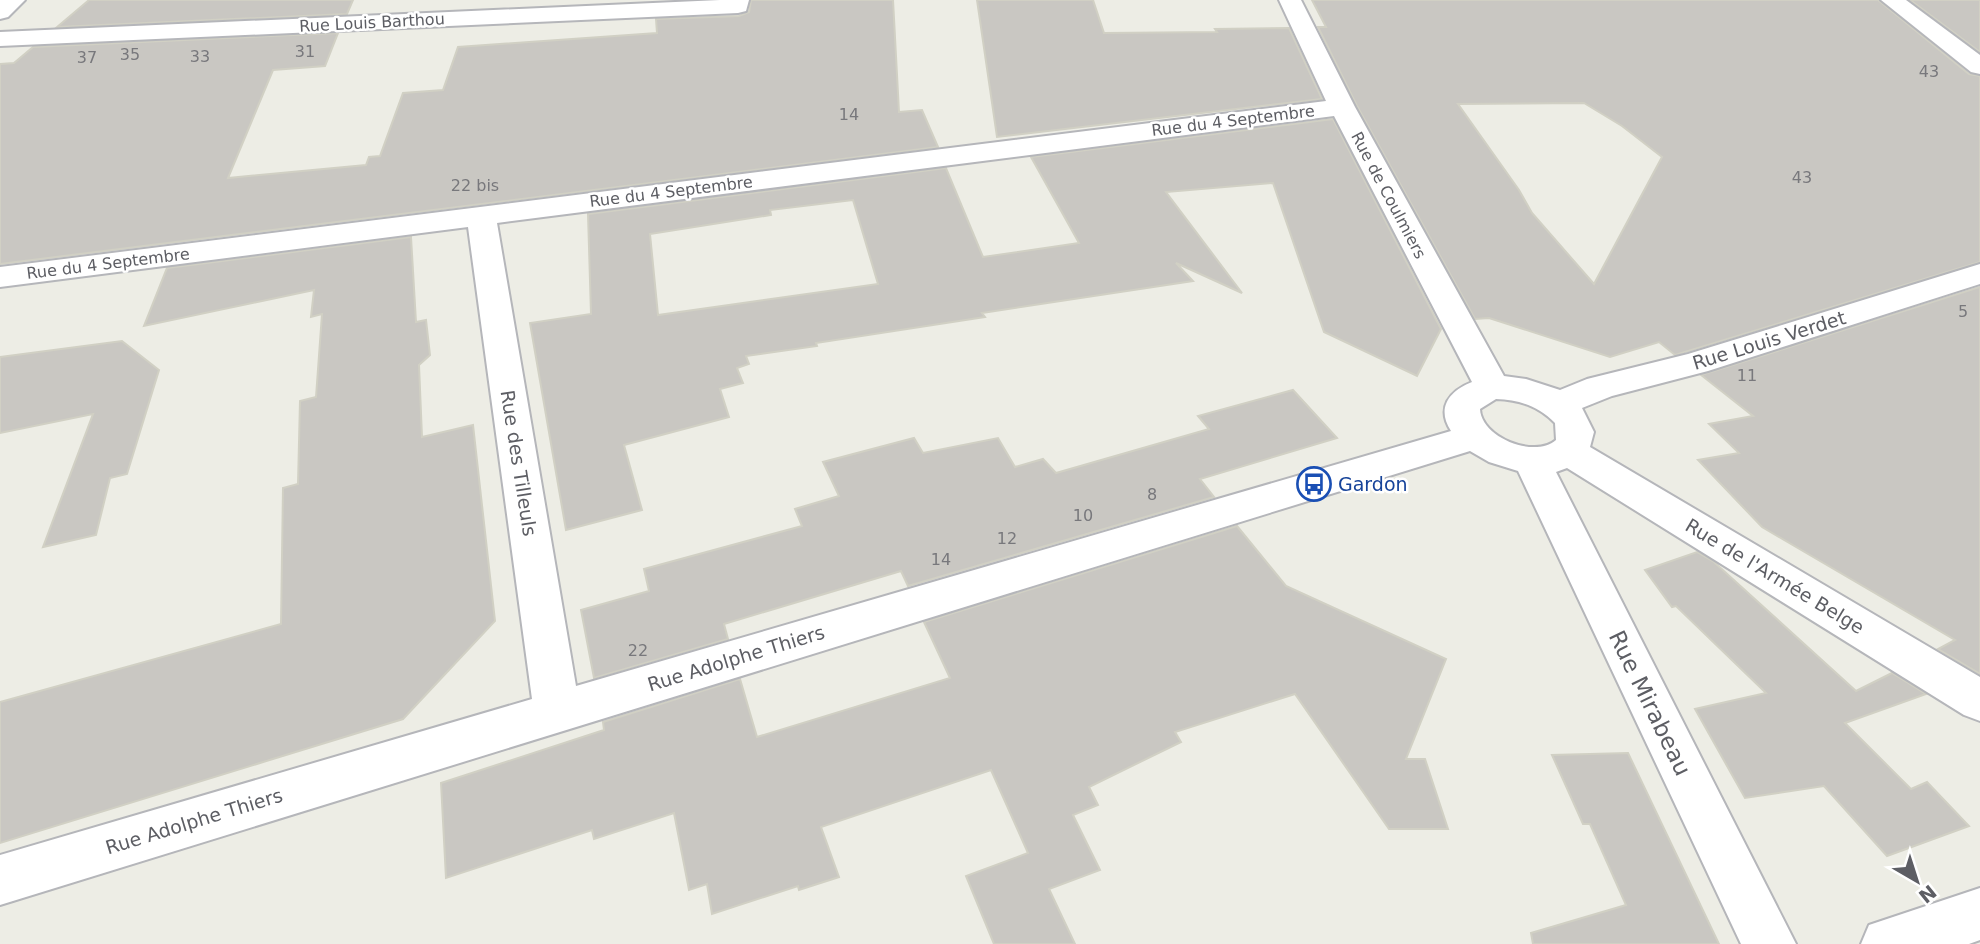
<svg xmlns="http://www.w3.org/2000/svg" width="1980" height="944" viewBox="0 0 1980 944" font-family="'DejaVu Sans',sans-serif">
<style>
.building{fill:#c9c7c2;stroke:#d1d0c4;stroke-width:2;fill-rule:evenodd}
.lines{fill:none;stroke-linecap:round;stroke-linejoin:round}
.minor-casing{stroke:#b5b6ba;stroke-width:4}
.minor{fill:#fff;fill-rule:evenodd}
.labels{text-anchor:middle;stroke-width:5;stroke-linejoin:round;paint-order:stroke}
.far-street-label{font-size:16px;fill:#5d5e64;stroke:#fff}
.number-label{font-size:16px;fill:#78787c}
.street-label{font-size:19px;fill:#5d5e64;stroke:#fff}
.transit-label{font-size:19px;fill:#164399;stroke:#fff;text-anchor:start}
.near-street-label{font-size:23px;fill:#5d5e64;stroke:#fff}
</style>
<rect width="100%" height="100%" fill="#edede5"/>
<g class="building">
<polygon points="89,0 353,0 347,14 57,27"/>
<polygon points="751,0 893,0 899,112 922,110 938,147 0,264 0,64 14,63 33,47 338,33 325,66 273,70 228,178 366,165 369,157 380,156 403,93 443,90 458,47 657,33 656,19 739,16 749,12"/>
<polygon points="977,0 1093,0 1104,33 1217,32 1215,29 1289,28 1322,99 997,137"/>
<path d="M 1312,0 L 1878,0 L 1969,74 L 1980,76 L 1980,262 L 1675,355 L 1659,342 L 1610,357 L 1489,318 L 1475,319 L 1357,106 L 1318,27 L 1326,27 ZM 1584,103 L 1622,126 L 1662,157 L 1594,284 L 1532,213 L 1519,190 L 1458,104 Z"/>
<polygon points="1910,0 1980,0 1980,52"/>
<path d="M 1333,119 L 1441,329 L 1417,376 L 1324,332 L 1273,183 L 1166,192 L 1242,293 L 1176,263 L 1193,281 L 982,313 L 985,317 L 816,343 L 817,346 L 746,356 L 749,364 L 737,368 L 743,383 L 720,389 L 729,417 L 624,445 L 642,510 L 566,530 L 530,323 L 591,314 L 588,214 L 946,168 L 983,257 L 1079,243 L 1031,157 ZM 853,200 L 878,284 L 658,315 L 650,234 L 771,215 L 770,210 Z"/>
<polygon points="411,237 416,322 426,320 430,355 419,365 422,437 473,425 495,621 403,719 0,843 0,702 281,624 283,488 298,484 300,401 316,397 322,314 311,317 314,290 144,326 167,268"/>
<polygon points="1980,287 1980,674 1938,649 1955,640 1762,527 1698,460 1739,453 1709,424 1753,416 1701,375"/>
<polygon points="122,341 159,370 127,474 110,478 96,535 43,547 93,414 0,433 0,357"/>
<polygon points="1293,390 1337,438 1200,479 1214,497 908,586 901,571 724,624 728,639 594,678 581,610 649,591 644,569 802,526 795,509 839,496 823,462 914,438 923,453 998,438 1015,467 1043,459 1056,473 1209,429 1198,416"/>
<polygon points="1237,526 1286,586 1446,659 1406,759 1425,759 1448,829 1389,829 1295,694 1175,732 1181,742 1089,787 1098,805 1073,815 1100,870 1049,889 1075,944 994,944 966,876 1028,853 991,770 821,827 839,877 799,890 798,886 712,914 707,884 689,890 674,813 594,839 592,830 446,878 441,783 604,730 603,722 740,679 757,737 950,678 924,622"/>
<polygon points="1697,552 1714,562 1856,691 1892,673 1926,694 1845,723 1911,789 1927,782 1969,826 1887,856 1824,786 1745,798 1695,709 1766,693 1676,606 1672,607 1645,570"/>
<polygon points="1628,753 1719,944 1533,944 1531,933 1626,905 1590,824 1583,824 1552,755"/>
</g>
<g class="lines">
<g class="minor-casing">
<g id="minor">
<polygon points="0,0 25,0 8,17 0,19"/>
<polygon points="720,0 749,0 746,11 738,13 0,46 0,32"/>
<path d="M 1279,0 L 1301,0 L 1355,107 L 1504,376 L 1526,379 L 1560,390 L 1587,379 L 1688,354 L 1980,264 L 1980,284 L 1708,371 L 1612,396 L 1582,408 L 1594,432 L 1590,447 L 1980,677 L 1980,721 L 1964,715 L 1567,468 L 1556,472 L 1796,944 L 1741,944 L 1518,471 L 1489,462 L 1470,451 L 0,905 L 0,855 L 532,699 L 468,227 L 0,287 L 0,267 L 1326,101 ZM 1334,116 L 1472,382 C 1449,391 1436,408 1451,431 L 576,686 L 497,223 ZM 1496,399 C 1520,400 1538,406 1555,423 L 1556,440 C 1534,459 1481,437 1480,409 Z"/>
<polygon points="1881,0 1906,0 1980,55 1980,74 1971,72"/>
<polygon points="1980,888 1980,940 1969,944 1861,944 1869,925"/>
</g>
</g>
<use href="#minor" class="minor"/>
</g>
<defs>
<g id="bus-ring" transform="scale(1.75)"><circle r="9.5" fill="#fff" stroke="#1a4fb4" stroke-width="1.5"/><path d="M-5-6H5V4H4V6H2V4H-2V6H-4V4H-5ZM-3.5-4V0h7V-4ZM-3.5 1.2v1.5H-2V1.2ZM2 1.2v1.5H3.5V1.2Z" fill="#1a4fb4"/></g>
</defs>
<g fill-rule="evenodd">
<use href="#bus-ring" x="1314" y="484"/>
</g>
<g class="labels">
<g class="far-street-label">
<text transform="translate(372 22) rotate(-3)" y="6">Rue Louis Barthou</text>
<text transform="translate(1233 120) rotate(-7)" y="6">Rue du 4 Septembre</text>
<text transform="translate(671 191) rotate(-7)" y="6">Rue du 4 Septembre</text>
<text transform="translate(1389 195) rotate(62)" y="6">Rue de Coulmiers</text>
<text transform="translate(108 263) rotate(-7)" y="6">Rue du 4 Septembre</text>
</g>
<g class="number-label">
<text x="305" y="57">31</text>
<text x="130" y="60">35</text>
<text x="200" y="62">33</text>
<text x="87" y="63">37</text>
<text x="1929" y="77">43</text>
<text x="849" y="120">14</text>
<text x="1802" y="183">43</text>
<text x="475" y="191">22 bis</text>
<text x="1963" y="317">5</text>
<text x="1747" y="381">11</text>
<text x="1152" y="500">8</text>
<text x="1083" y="521">10</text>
<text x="1007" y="544">12</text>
<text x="941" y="565">14</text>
<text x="638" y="656">22</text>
</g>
<g class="street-label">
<text transform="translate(1769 340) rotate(-17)" y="7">Rue Louis Verdet</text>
<text transform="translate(519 463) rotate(81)" y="7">Rue des Tilleuls</text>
<text transform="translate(1775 576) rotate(31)" y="7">Rue de l'Armée Belge</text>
<text transform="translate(736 658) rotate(-17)" y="7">Rue Adolphe Thiers</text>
<text transform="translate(194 821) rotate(-17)" y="7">Rue Adolphe Thiers</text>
</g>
<g class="transit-label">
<text x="1338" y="491">Gardon</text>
</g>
<g class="near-street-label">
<text transform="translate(1650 703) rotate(64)" y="8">Rue Mirabeau</text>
</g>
</g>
<g transform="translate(1917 881) rotate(141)" stroke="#ffffff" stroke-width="5" paint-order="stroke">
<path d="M0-5L12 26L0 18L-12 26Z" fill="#5d5e64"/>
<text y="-10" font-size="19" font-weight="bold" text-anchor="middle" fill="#5d5e64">N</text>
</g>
</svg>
